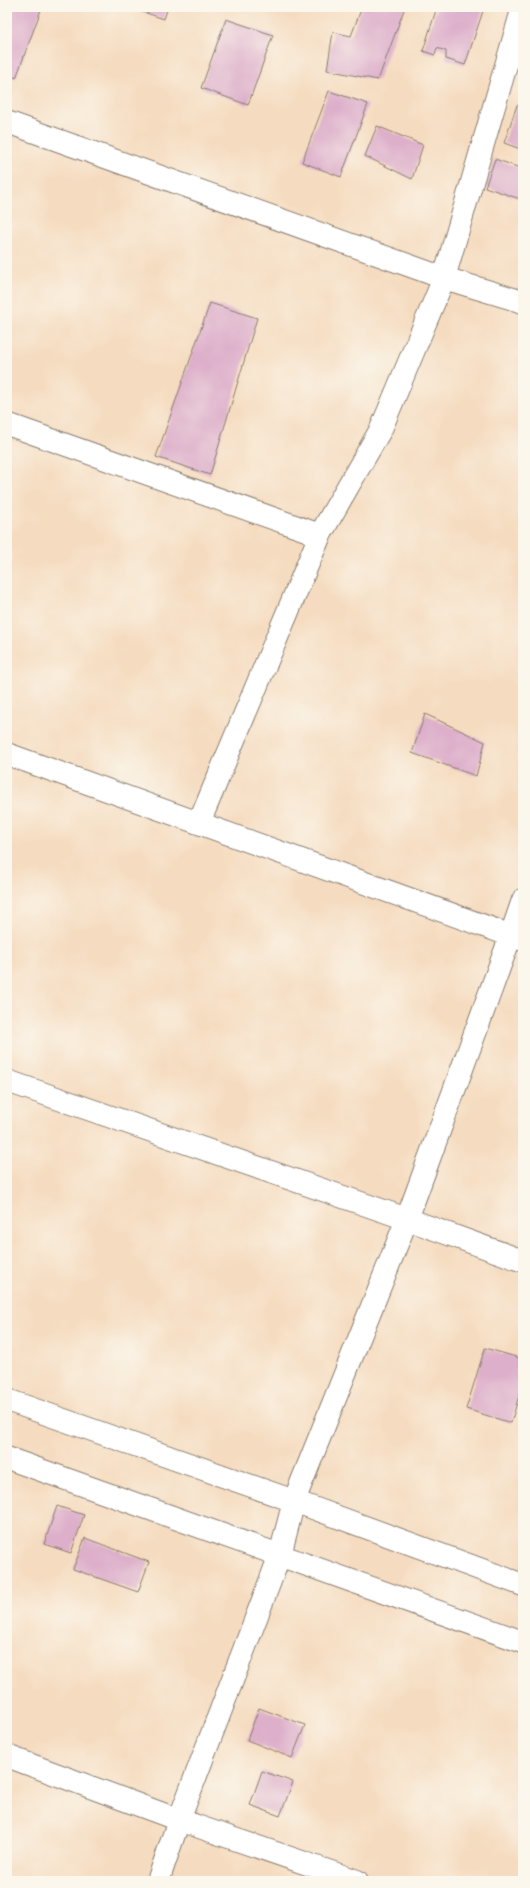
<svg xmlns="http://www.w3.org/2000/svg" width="530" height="1888" viewBox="0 0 530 1888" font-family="'Old Standard TT',serif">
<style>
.building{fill:#ddafca}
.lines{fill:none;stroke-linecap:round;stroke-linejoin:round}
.minor-casing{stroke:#887c6e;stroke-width:24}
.minor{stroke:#fff;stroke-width:22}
</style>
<rect width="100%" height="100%" fill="#fbf7ec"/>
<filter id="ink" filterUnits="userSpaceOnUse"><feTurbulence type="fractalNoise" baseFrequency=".025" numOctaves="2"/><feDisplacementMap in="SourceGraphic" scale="8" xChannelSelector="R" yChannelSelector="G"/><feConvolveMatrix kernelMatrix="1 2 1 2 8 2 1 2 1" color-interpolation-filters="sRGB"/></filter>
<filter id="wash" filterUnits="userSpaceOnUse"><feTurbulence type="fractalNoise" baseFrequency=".012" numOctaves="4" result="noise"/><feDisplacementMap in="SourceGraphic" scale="16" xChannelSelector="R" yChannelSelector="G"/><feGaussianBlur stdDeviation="0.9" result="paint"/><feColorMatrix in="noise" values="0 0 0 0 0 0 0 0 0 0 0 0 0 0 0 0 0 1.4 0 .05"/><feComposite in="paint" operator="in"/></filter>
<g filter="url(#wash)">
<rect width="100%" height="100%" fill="#f5dbbf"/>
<g id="blocks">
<g class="building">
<polygon points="7,7 42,7 16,78 7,74"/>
<polygon points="129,7 168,7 164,19"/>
<polygon points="362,7 405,7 378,80 327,70 333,32 351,36"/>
<polygon points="437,7 484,8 465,65 446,59 446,51 437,48 435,55 423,51"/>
<polygon points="226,19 273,35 248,105 201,88"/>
<polygon points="329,91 368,104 341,177 302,162"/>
<polygon points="517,105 523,107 523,150 504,143"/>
<polygon points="377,126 423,145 412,179 365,156"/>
<polygon points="495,159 523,169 523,200 485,187"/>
<polygon points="210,303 257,318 210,475 156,457"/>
<polygon points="425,714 485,742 476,776 412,753"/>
<polygon points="485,1348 523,1359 523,1382 511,1423 466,1409"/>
<polygon points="57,1506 84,1515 71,1553 44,1544"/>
<polygon points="85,1538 149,1562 138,1592 73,1569"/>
<polygon points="259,1708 305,1725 292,1758 247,1740"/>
<polygon points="262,1771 293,1782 280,1816 250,1805"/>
</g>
</g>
</g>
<g filter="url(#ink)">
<use href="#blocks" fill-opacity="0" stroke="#887c6e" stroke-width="1"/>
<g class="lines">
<g class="minor-casing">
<g id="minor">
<polyline points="7,122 444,278 523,302"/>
<polyline points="7,424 320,535"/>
<polyline points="7,754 523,940"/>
<polyline points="199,823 320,535 381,429 444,278 523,7"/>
<polyline points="7,1081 407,1219 523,1261"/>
<polyline points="7,1400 294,1501 523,1585"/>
<polyline points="7,1458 523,1642"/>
<polyline points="7,1756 179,1820 357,1881"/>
<polyline points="158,1881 179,1820 280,1555 294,1501 407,1219 511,935 523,900"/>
</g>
</g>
<use href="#minor" class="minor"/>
</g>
</g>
<rect width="530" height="1888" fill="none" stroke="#fbf7ec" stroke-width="24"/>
</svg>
